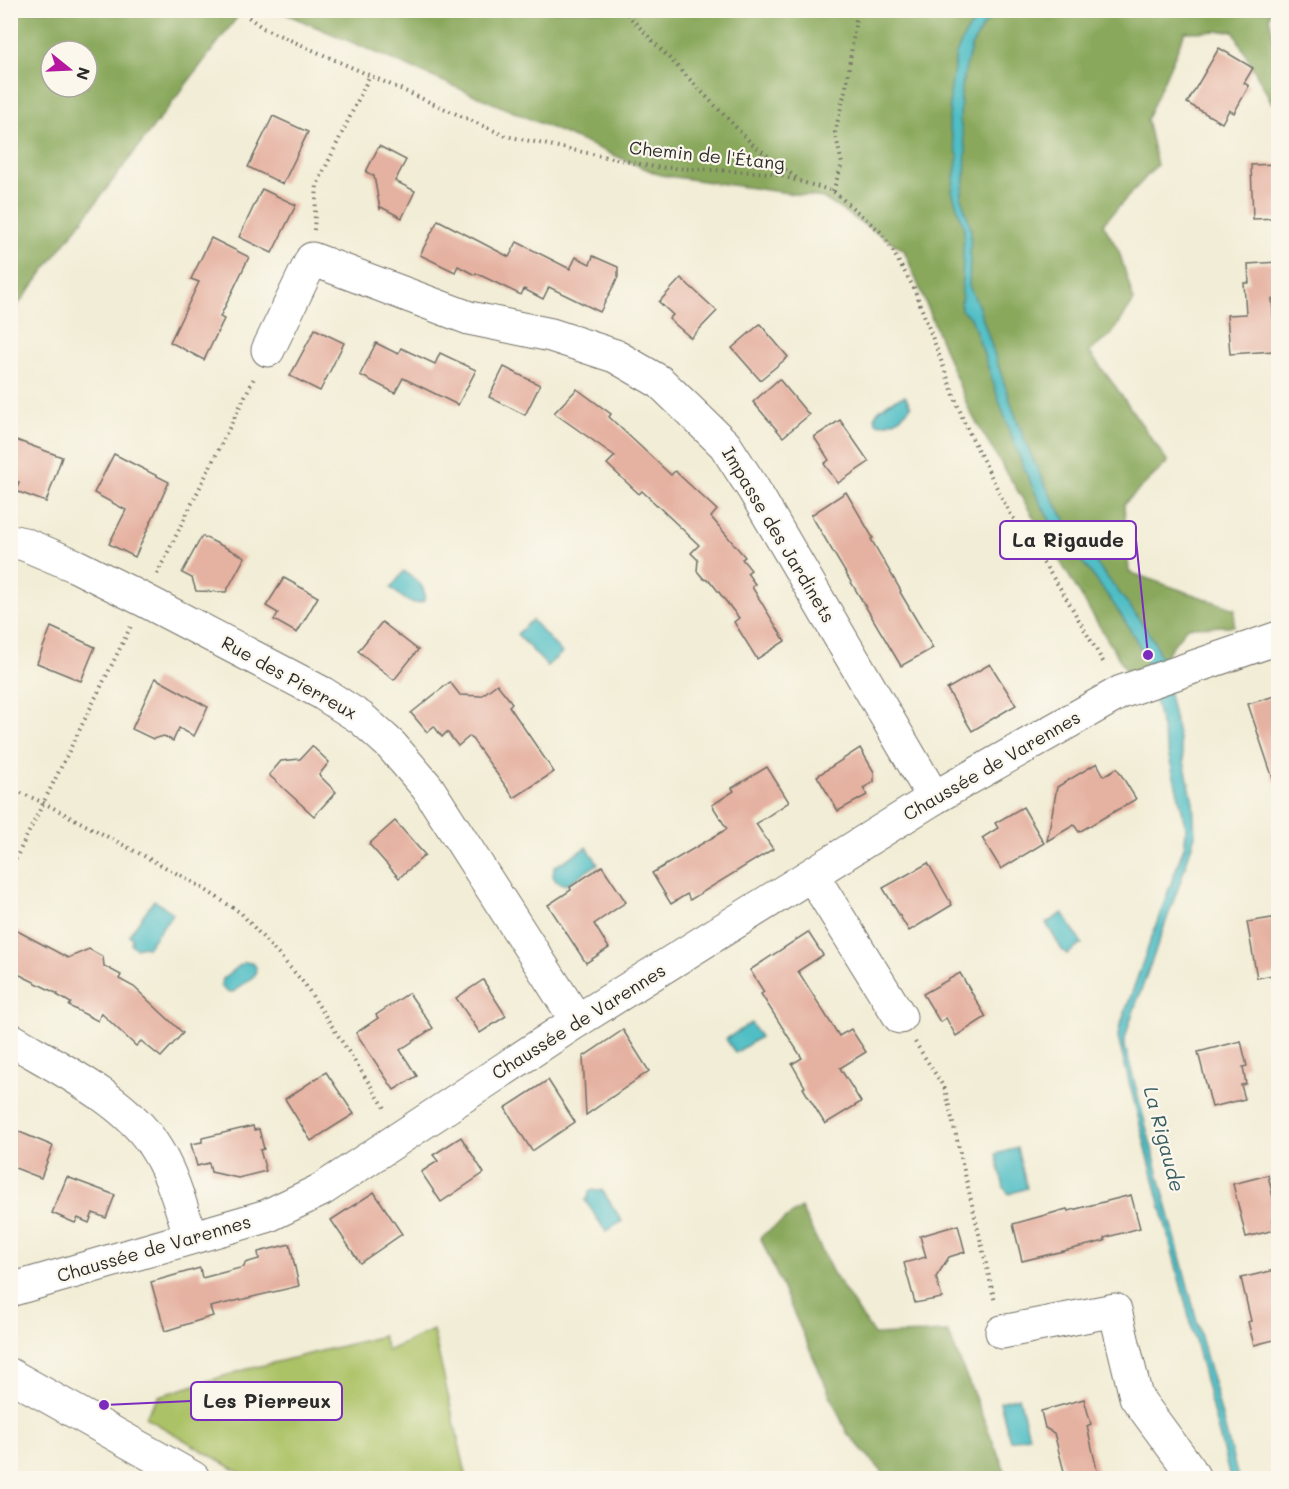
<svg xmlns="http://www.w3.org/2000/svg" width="1289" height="1489" viewBox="0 0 1289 1489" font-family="Mali,sans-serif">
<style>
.green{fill:#acc266;stroke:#6c7648;stroke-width:1.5}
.forest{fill:#89a85b;stroke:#5a6a43;stroke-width:1.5;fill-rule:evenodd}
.water{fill:#4fbec5;stroke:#3d7478;stroke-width:1.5}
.building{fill:#e5b1a0}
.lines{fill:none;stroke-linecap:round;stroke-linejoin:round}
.minor-casing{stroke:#716f67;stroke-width:35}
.path{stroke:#716f67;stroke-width:4;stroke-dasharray:1.5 4.5;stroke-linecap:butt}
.minor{stroke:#fff;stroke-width:33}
.labels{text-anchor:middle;stroke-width:4.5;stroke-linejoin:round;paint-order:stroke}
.street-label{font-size:18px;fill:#2b2b2b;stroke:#fbf7ec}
.water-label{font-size:20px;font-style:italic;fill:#385e61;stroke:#fbf7ec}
.leader{fill:none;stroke:#7b2cbf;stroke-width:2}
.callout-dot{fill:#7b2cbf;stroke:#fbf7ec;stroke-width:2}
.callout{fill:#fbf7ec;stroke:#7b2cbf;stroke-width:2}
.callout-label{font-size:20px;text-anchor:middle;font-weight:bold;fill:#2b2b2b}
</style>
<rect width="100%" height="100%" fill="#fbf7ec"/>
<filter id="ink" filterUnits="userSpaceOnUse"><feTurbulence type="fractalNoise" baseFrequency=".0167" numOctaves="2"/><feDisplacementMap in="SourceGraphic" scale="12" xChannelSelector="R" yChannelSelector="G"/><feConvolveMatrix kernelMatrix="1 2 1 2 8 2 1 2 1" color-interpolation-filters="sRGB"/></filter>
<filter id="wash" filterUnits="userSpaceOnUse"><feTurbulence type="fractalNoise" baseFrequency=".008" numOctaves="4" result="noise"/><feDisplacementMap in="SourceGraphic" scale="24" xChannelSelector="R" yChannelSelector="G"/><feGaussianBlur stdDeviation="1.35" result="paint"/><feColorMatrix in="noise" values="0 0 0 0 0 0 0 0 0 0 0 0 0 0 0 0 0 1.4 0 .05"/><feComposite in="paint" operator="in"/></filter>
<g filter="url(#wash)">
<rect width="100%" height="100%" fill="#f2edd6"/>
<polygon class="green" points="433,1330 467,1478 249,1478 145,1417 159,1396 244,1370 383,1336 387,1351"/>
<g class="forest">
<path d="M 18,11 L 242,11 L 11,314 L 10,33 ZM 51,51 L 87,51 L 87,87 L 51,87 Z"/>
<polygon points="279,11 1271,11 1269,17 1278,57 1278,102 1272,103 1233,31 1185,32 1147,119 1157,165 1103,224 1119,251 1134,301 1112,334 1089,352 1115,386 1168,462 1124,504 1129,572 1235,609 1234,626 1187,627 1149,677 1130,677 970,412 904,250 823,198 660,175"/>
<polygon points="801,1208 833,1273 874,1335 948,1332 1008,1478 888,1478 847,1433 760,1237"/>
</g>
<g class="water">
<path d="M 984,11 L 997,11 L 983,26 L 971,47 L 961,87 L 960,121 L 966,150 L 965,180 L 961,197 L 971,228 L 969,286 L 978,305 C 1003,377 1023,454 1064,518 C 1091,561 1127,598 1154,641 L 1161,658 L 1193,802 L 1195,835 L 1180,883 L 1130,1021 L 1125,1039 L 1125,1046 L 1238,1478 L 1230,1478 L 1118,1038 L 1119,1029 L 1185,844 L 1186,826 L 1144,655 C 1129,624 1108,595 1087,568 C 1074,551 1059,536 1048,517 C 1012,454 996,385 971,318 L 961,310 L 964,228 L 952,191 L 958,156 L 949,126 L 950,95 L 956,54 L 966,33 Z"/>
<path d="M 905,396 L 911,406 C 902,418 890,426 876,423 L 875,415 C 883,405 892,399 905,396 Z"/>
<path d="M 404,571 C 415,580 427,585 424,601 C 411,608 401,596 391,588 Z"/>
<polygon points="532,620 562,653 547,666 517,634"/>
<polygon points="587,847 598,864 565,885 556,881 553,876 554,867"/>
<polygon points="154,900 173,913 147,948 144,946 136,948 131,944 132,938 129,935"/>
<polygon points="1063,913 1082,944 1067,954 1062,950 1046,923"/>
<polygon points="244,962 252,963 256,967 255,975 233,992 226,991 221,986 223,979"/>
<polygon points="751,1023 760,1037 735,1053 726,1039"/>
<polygon points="1017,1148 1027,1188 1009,1194 1004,1188 996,1154"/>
<polygon points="592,1190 599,1191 602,1190 622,1221 606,1232 585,1200 588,1198 589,1192"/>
<polygon points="1019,1397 1029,1436 1010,1441 1000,1402"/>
</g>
<g id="blocks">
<g class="building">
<polygon points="1219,48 1253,68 1244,83 1249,86 1234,113 1229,110 1222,123 1187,103"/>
<polygon points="273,116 308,132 283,184 248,167"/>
<polygon points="379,146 406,160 395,181 415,191 402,218 381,207 380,209 374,176 366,172"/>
<polygon points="1278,164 1278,218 1253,219 1251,165"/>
<polygon points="262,189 296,205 272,253 239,237"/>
<polygon points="438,220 509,257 517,242 570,269 576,257 590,264 593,256 618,267 618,277 600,312 549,287 543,299 524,289 521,295 476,273 475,275 458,266 455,272 420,255"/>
<polygon points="211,238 249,257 220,317 224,319 204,360 170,342 199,282 191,279"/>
<polygon points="1278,262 1278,299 1272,299 1275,337 1273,337 1274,351 1230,354 1227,315 1246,314 1244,283 1249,283 1248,264"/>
<polygon points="681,278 717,311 691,338 669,319 673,315 659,302"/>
<polygon points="760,324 788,357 760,380 732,348"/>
<polygon points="315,329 344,343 320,391 290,376"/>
<polygon points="376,343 398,354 401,348 435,364 440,353 476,370 458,405 403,378 395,393 360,375"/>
<polygon points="504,367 540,385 525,415 489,397"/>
<polygon points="779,379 809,415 783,437 753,402"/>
<polygon points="577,389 611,414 609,417 671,475 675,471 717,510 711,517 745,557 742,559 751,570 747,573 755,584 752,587 785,641 757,659 734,622 739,618 710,581 704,579 697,571 698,560 691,553 699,545 642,491 639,494 607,464 615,456 554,413"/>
<polygon points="840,420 869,462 838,483 824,464 829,460 814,437"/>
<polygon points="16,440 62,457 46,502 16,491 19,482 10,479 10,456"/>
<polygon points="114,454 169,482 135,557 109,544 126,510 94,493"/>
<polygon points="846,492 873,538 871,539 901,591 900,592 933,648 901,666 811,515"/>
<polygon points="202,536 245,557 226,592 196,591 192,578 182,573"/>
<polygon points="284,578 318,597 297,633 274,620 278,613 266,606"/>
<polygon points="382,622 418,650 394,680 358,651"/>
<polygon points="51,627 95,647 81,681 37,663"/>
<polygon points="990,664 1016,705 972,731 947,689"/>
<polygon points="155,678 208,707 194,736 179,728 173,741 164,736 153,739 132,729"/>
<polygon points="450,682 460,695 481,696 497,684 512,703 509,706 554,772 514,798 470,736 458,746 447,732 442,737 434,726 427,732 411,713"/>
<polygon points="1278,695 1278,782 1274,782 1248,704"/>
<polygon points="312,746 329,762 319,775 336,792 314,816 269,775 281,761 300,759"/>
<polygon points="860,748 874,772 874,782 863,788 867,795 838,811 817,776"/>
<polygon points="1097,763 1104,776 1117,768 1136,799 1079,832 1074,825 1047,841 1057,787"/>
<polygon points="767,767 789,802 756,824 773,849 690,900 687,894 671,904 652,873 727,829 712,805 734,791 732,788"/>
<polygon points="1023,807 1044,843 1001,869 982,838 998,828 995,823"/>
<polygon points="395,821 425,855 399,878 369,844"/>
<polygon points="928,863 952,905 909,931 883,888"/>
<polygon points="602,866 626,902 594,924 609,948 586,963 548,905 571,890 570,887"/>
<polygon points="1278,917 1278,974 1257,978 1247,922"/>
<polygon points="10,927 68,958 89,949 103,957 104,966 121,975 119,979 134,987 183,1033 161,1057 141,1041 136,1046 101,1013 98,1021 69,1006 71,1003 57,995 58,994 10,970"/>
<polygon points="808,932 823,955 798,971 839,1036 851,1029 866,1052 840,1068 861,1102 825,1124 803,1088 805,1087 792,1064 802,1058 761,994 764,992 750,970"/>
<polygon points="960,973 986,1017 956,1036 946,1018 940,1022 923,994"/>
<polygon points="483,980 506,1016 480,1033 456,998"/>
<polygon points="409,993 433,1028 400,1050 417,1076 394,1090 356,1033 378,1018 376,1015"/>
<polygon points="623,1030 649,1071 586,1115 583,1057"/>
<polygon points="1241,1041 1247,1066 1243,1067 1246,1084 1241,1085 1245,1099 1212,1107 1198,1052"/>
<polygon points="326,1072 354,1114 311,1141 285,1099"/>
<polygon points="548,1080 575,1122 532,1151 505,1108"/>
<polygon points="253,1126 254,1130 259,1129 264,1149 260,1150 266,1171 238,1178 211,1172 209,1163 197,1166 191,1144 202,1142 202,1138"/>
<polygon points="10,1128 53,1146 41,1178 10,1166"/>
<polygon points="461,1137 484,1173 441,1202 421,1172 438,1161 433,1155"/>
<polygon points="1268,1175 1278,1219 1273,1220 1275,1230 1246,1237 1233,1184"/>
<polygon points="67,1177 115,1195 106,1218 93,1213 89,1223 78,1218 75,1223 52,1213"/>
<polygon points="374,1192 402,1234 360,1263 331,1220"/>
<polygon points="1131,1195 1140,1228 1104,1238 1105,1241 1022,1261 1013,1224 1067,1209 1068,1211"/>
<polygon points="958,1225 965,1252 949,1257 936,1277 942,1298 915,1303 904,1263 926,1257 920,1236"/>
<polygon points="290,1244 299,1286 210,1307 213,1316 165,1331 151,1282 200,1268 202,1278 244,1267 245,1263 259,1259 258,1252"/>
<polygon points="1275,1270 1278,1282 1278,1339 1254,1345 1248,1322 1251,1321 1241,1278"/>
<polygon points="1084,1399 1091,1424 1087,1426 1099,1479 1066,1479 1054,1433 1045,1428 1041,1411"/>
</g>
</g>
</g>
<g filter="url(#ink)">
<use href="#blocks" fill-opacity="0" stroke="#716f67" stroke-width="1.5"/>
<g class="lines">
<g class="minor-casing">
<g id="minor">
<polyline points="268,350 312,259 469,318 551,335 615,356 660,382 689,410 725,445 754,490 934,798"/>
<polyline points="10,541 24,544 76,566 144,600 322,693 361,718 391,745 427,787 577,1021"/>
<polyline points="812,875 900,1017"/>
<path d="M 10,1039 C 55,1066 125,1100 153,1144 C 172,1172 180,1205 191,1237"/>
<polyline points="10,1290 267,1216 321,1190 577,1021 934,798 1121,692 1278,638"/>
<polyline points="1002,1332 1115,1310 1136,1397 1189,1469 1194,1478"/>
<polyline points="10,1375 193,1478"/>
</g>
</g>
<g class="path">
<polyline points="239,10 263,28 506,136 654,167 771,173 833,191 882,233 914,288 964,422 1008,510 1062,591 1105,665"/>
<polyline points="623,10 751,143 799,180"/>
<polyline points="833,191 842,164 835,132 846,87 856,20 859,10"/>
<polyline points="314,230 317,185 370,75"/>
<polyline points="157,574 255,376"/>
<polyline points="10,788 44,803 193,882 241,913 304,983 387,1111"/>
<polyline points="10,870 131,626"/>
<polyline points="915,1042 945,1089 995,1302"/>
</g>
<use href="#minor" class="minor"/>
</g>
</g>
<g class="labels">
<g class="street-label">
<text transform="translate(707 156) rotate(6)" y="6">Chemin de l'Étang</text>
<text transform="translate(778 535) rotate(59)" y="6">Impasse des Jardinets</text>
<text transform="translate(289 678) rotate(29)" y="6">Rue des Pierreux</text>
<text transform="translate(992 766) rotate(-30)" y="6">Chaussée de Varennes</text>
<text transform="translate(579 1022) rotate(-32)" y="6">Chaussée de Varennes</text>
<text transform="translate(154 1249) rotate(-16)" y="6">Chaussée de Varennes</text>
</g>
<g class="water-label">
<text transform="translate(1164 1139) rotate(75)" y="7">La Rigaude</text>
</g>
</g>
<path class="leader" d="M1148 655L1136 540M104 1405L191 1401"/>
<g class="callout-dot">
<circle cx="1148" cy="655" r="6"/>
<circle cx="104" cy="1405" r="6"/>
</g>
<g class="callout">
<rect x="1000" y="521" width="136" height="38" rx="6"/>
<rect x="191" y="1382" width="151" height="38" rx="6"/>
</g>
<g class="callout-label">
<text x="1068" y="547">La Rigaude</text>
<text x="267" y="1408">Les Pierreux</text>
</g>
<rect width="1289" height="1489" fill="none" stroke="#fbf7ec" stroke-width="36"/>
<g transform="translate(69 69) rotate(108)"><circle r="28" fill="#fbf7ec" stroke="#a8a59f" stroke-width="1.5"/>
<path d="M0-4.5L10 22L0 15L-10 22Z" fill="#b5179e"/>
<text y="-9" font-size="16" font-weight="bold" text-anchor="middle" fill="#2b2b2b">N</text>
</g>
</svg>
